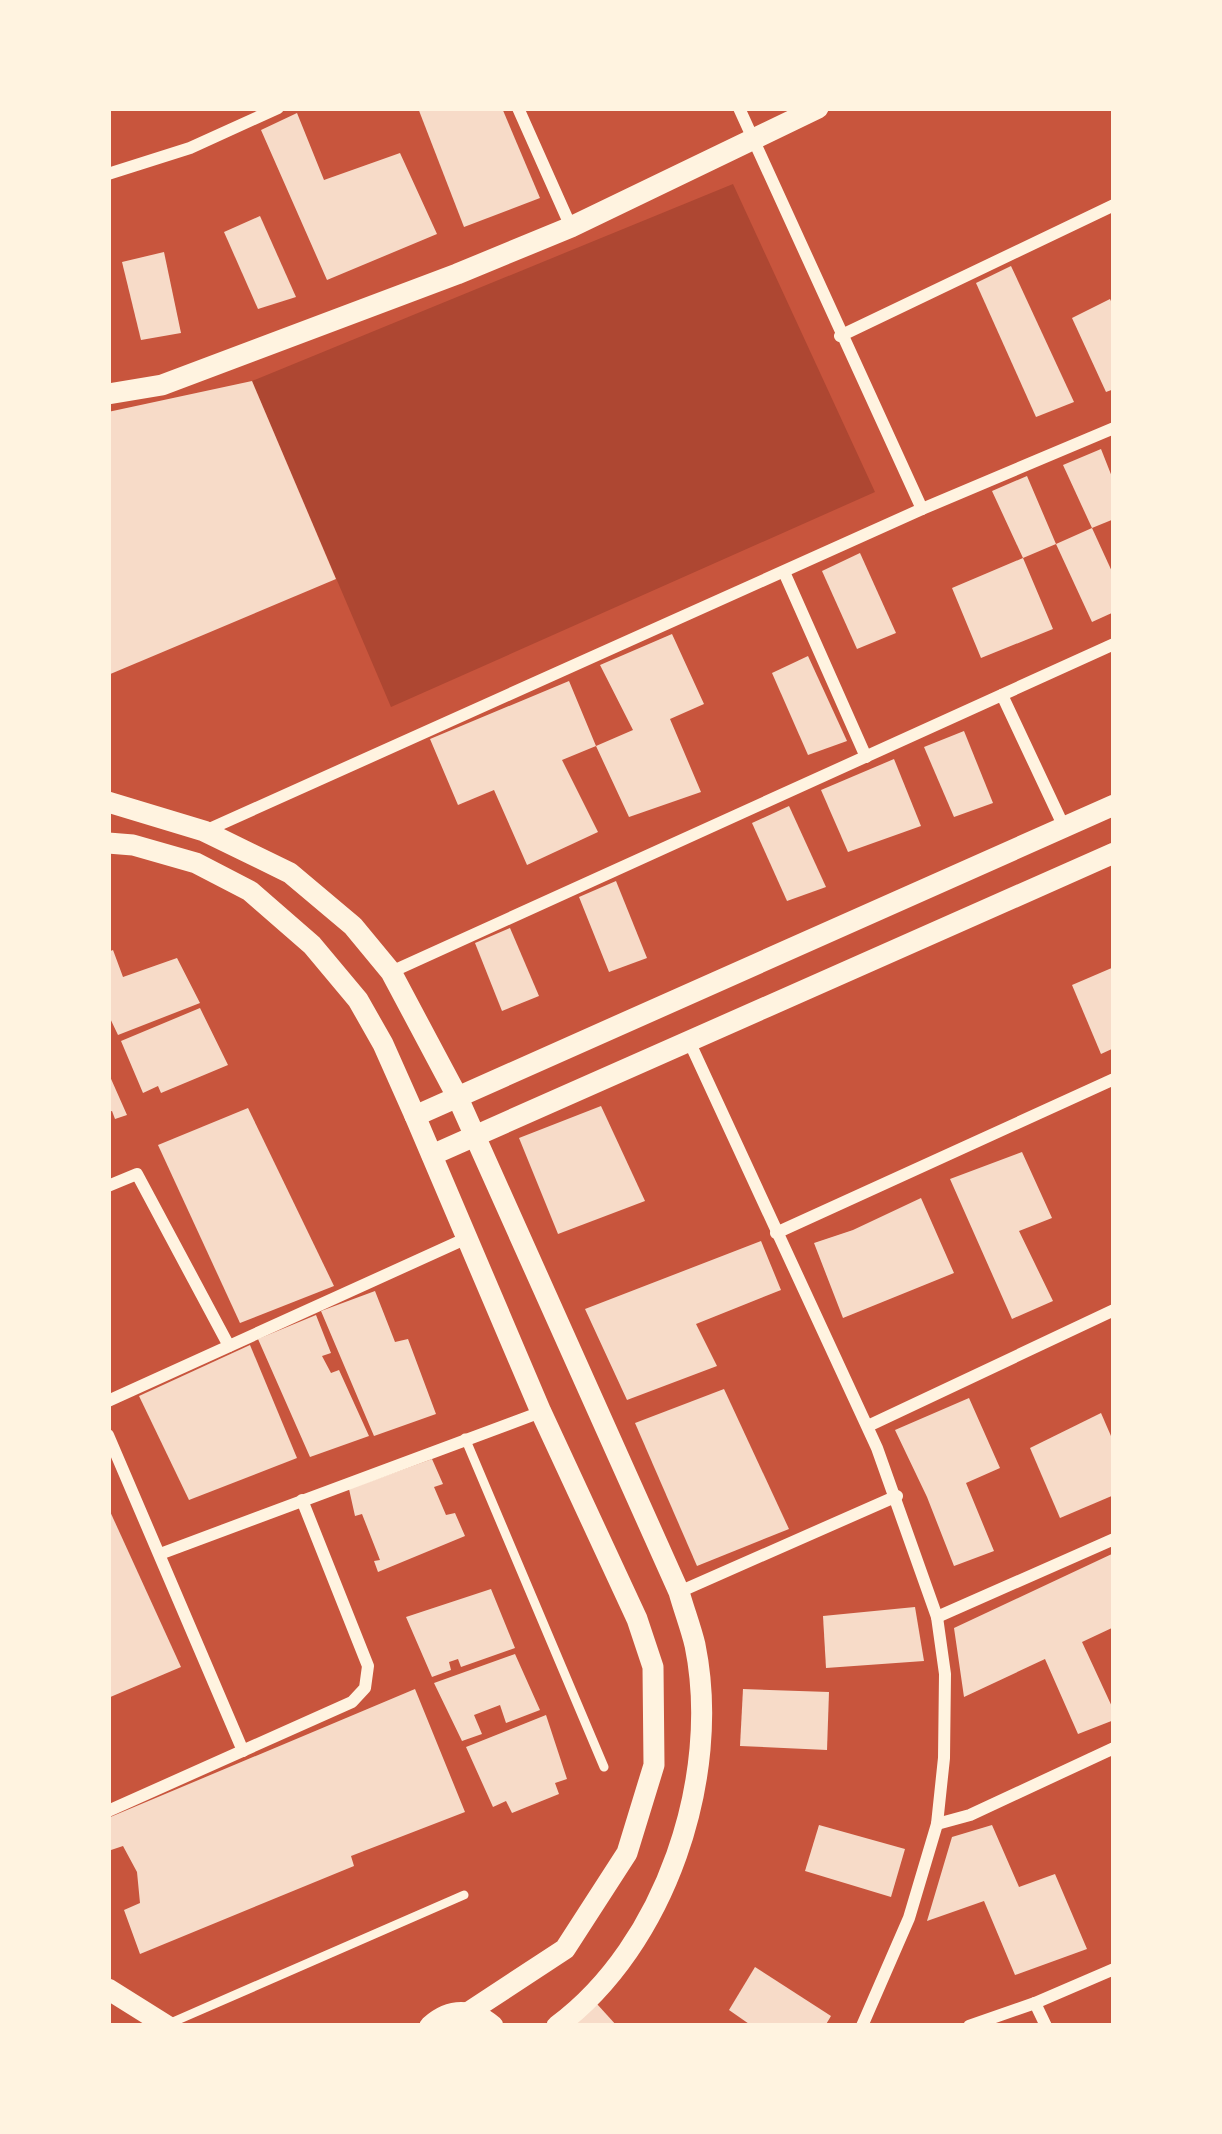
<svg xmlns="http://www.w3.org/2000/svg" width="1222" height="2134" viewBox="0 0 1222 2134" font-family="Bitter,serif">
<style>
.green{fill:#ae4732}
.building{fill:#f7dbc8}
.lines{fill:none;stroke-linecap:round;stroke-linejoin:round}
.service{stroke:#fff3e0;stroke-width:9}
.minor{stroke:#fff3e0;stroke-width:12}
.tertiary{stroke:#fff3e0;stroke-width:21}
</style>
<rect width="100%" height="100%" fill="#c8553d"/>
<polygon class="green" points="733,184 875,492 391,707 252,381"/>
<g class="building">
<polygon points="418,108 502,108 540,198 464,227"/>
<polygon points="297,113 324,180 400,153 437,234 327,280 261,130"/>
<polygon points="260,216 296,297 258,309 224,232"/>
<polygon points="164,252 181,333 141,340 122,262"/>
<polygon points="1011,266 1074,402 1036,417 976,283"/>
<polygon points="1110,299 1114,308 1114,389 1106,392 1072,318"/>
<polygon points="252,381 336,579 108,675 108,412"/>
<polygon points="1101,449 1114,482 1114,519 1092,528 1063,465"/>
<polygon points="1027,476 1056,544 1023,558 1053,629 981,658 952,588 1023,558 992,491"/>
<polygon points="1092,528 1114,576 1114,612 1092,622 1056,544"/>
<polygon points="860,553 896,633 857,649 822,571"/>
<polygon points="672,634 704,704 670,719 701,792 629,817 596,746 633,730 600,665"/>
<polygon points="808,656 847,741 808,755 772,673"/>
<polygon points="569,681 596,746 562,760 598,832 527,865 494,790 458,805 430,739"/>
<polygon points="964,731 993,803 954,817 924,747"/>
<polygon points="894,759 921,826 848,852 821,790"/>
<polygon points="789,806 826,887 787,901 752,823"/>
<polygon points="616,881 647,958 609,972 579,897"/>
<polygon points="510,928 539,996 502,1011 475,943"/>
<polygon points="113,950 123,977 177,958 200,1003 118,1035 108,1014 108,952"/>
<polygon points="1114,967 1114,1048 1101,1054 1072,985"/>
<polygon points="200,1008 228,1065 161,1093 158,1086 143,1093 121,1041"/>
<polygon points="108,1072 127,1115 115,1119 112,1111 108,1112"/>
<polygon points="601,1106 645,1201 558,1234 519,1138"/>
<polygon points="248,1108 334,1286 240,1323 158,1145"/>
<polygon points="1022,1152 1052,1218 1019,1231 1053,1301 1012,1319 950,1179"/>
<polygon points="921,1198 954,1273 843,1318 814,1243 853,1230"/>
<polygon points="761,1241 781,1290 696,1324 717,1366 627,1400 585,1309"/>
<polygon points="375,1291 395,1342 408,1339 436,1414 374,1436 321,1311"/>
<polygon points="316,1315 331,1353 322,1356 331,1373 339,1370 369,1436 310,1457 258,1339"/>
<polygon points="250,1345 297,1458 189,1500 139,1396"/>
<polygon points="724,1389 789,1529 697,1566 635,1423"/>
<polygon points="969,1398 1000,1468 966,1483 994,1551 954,1566 927,1497 895,1430"/>
<polygon points="1101,1413 1114,1443 1114,1495 1060,1518 1030,1448"/>
<polygon points="432,1459 443,1484 434,1487 446,1515 455,1513 465,1536 378,1572 374,1561 380,1560 362,1514 355,1516 349,1489"/>
<polygon points="108,1507 181,1667 108,1698"/>
<polygon points="1114,1553 1114,1627 1082,1642 1114,1711 1114,1720 1078,1734 1045,1659 964,1697 954,1628"/>
<polygon points="491,1589 515,1648 461,1667 458,1659 449,1662 451,1670 432,1677 406,1617"/>
<polygon points="915,1607 924,1661 826,1668 823,1616"/>
<polygon points="515,1654 540,1710 506,1723 500,1705 474,1715 482,1734 462,1741 434,1683"/>
<polygon points="415,1689 465,1812 351,1856 354,1866 140,1954 124,1910 140,1903 137,1872 123,1846 108,1851 108,1818"/>
<polygon points="743,1689 829,1692 827,1750 740,1746"/>
<polygon points="546,1715 567,1779 555,1783 559,1794 512,1813 506,1801 493,1807 466,1747"/>
<polygon points="819,1825 905,1849 891,1897 805,1871"/>
<polygon points="992,1825 1019,1887 1055,1874 1087,1949 1015,1975 984,1901 927,1921 952,1837"/>
<polygon points="755,1967 831,2016 825,2026 752,2026 729,2010"/>
<polygon points="597,2004 617,2026 570,2026"/>
</g>
<g class="lines">
<g class="service">
<polyline points="465,1438 604,1767"/>
<polyline points="166,2025 464,1895"/>
</g>
<g class="minor">
<polyline points="518,108 571,227"/>
<polyline points="739,108 922,509"/>
<polyline points="108,174 190,148 278,108"/>
<polyline points="840,336 1114,205"/>
<polyline points="784,572 866,757"/>
<polyline points="1002,695 1064,827"/>
<polyline points="205,831 922,509 1114,428"/>
<polyline points="391,972 1114,644"/>
<polyline points="689,1041 877,1448 937,1617 945,1674 944,1758 937,1824 909,1918 862,2026"/>
<polyline points="108,1186 137,1174 229,1346"/>
<polyline points="776,1233 1114,1079"/>
<polyline points="108,1401 467,1238"/>
<polyline points="868,1426 1114,1310"/>
<polyline points="108,1435 243,1751"/>
<polyline points="160,1554 541,1412"/>
<polyline points="679,1592 897,1496"/>
<polyline points="937,1617 1114,1539"/>
<polyline points="108,1811 352,1702 365,1688 368,1666 302,1500"/>
<polyline points="937,1824 970,1815 1114,1748"/>
<polyline points="1035,2003 1046,2026"/>
<polyline points="969,2026 1035,2003 1114,1969"/>
</g>
<g class="tertiary">
<polyline points="108,394 162,385 457,274 571,227 818,108"/>
<path d="M 108,802 L 204,831 L 290,873 L 353,926 L 391,972 L 457,1096 L 679,1592 C 684,1610 691,1628 695,1645 C 722,1777 665,1946 557,2026"/>
<polyline points="108,843 133,845 196,863 250,891 312,945 358,1000 383,1044 415,1116 541,1412 637,1619 653,1667 654,1765 627,1853 565,1949 469,2012"/>
<polyline points="415,1116 1114,805"/>
<polyline points="432,1155 1114,853"/>
<polyline points="108,1989 167,2026"/>
<path d="M 430,2026 C 450,2008 472,2008 493,2026"/>
</g>
</g>
<rect width="1222" height="2134" fill="none" stroke="#fff3e0" stroke-width="222"/>
</svg>
